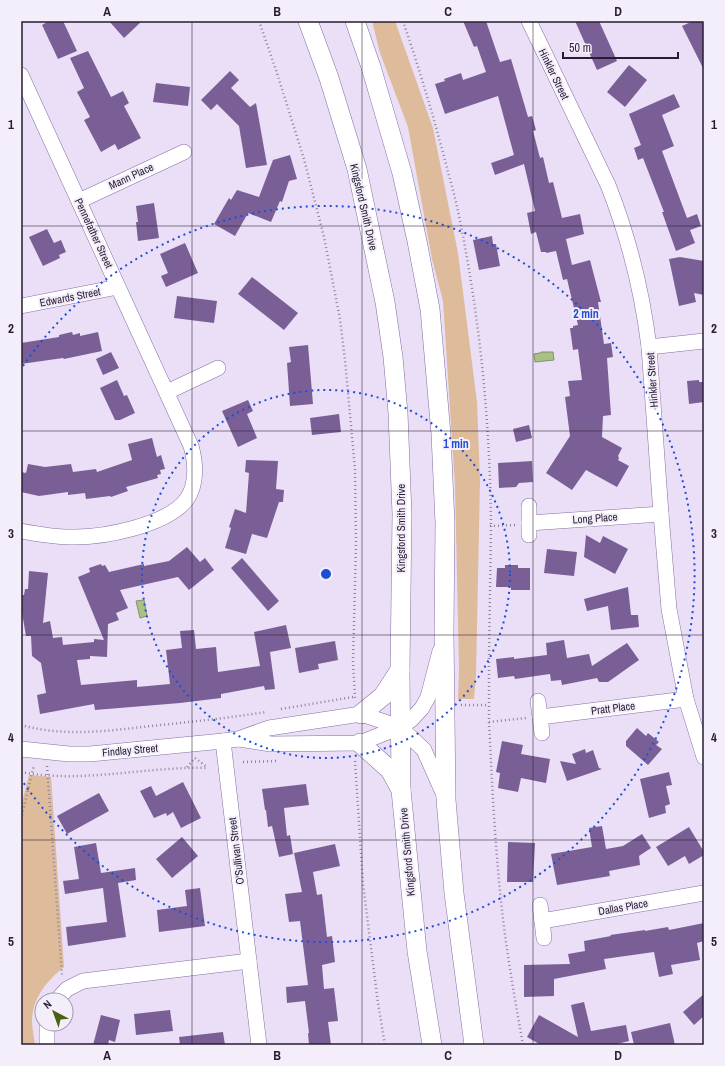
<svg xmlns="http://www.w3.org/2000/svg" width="725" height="1066" viewBox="0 0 725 1066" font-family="'Archivo Narrow',sans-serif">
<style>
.green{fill:#debb9a}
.water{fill:#a9c283;stroke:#82906b}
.building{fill:#7a5f96}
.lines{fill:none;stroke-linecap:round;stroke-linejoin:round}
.minor-casing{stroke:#886da4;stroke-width:16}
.major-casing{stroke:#886da4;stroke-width:20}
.path{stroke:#8e839a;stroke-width:2.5;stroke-dasharray:1 3;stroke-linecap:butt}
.minor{stroke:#fff;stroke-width:15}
.major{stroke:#fff;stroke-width:19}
.grid{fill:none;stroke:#271c32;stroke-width:1;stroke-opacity:0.55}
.ring{fill:none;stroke:#1d4ed8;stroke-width:2;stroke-dasharray:2 4}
.labels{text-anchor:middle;stroke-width:4;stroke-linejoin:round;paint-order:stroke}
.street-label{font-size:11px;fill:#271c32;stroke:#f4eefb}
.centre{fill:#1d4ed8;stroke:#f4eefb;stroke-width:2}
.ring-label{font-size:12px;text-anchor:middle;font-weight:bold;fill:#1d4ed8;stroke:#f4eefb;stroke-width:4;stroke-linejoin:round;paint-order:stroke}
.neatline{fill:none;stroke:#271c32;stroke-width:1.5}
.grid-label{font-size:13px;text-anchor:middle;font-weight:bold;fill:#271c32}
</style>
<rect width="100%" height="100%" fill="#eadff7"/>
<g class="green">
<polygon points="372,21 395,21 433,128 458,253 477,402 480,481 476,674 474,699 458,699 459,669 455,485 443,301 432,259 408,127 380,53"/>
<path d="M 29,775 L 51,777 L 64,967 C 47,981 33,997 32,1020 C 32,1028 34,1037 35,1045 L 21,1045 L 21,806 Z"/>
</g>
<g class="water">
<polygon points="541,352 553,352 554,360 535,362 534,354 540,353"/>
<polygon points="144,600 147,616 140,618 136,601"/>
</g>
<g class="building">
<polygon points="49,21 63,21 77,51 58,59 42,25"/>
<polygon points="109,21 142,21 124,38"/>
<polygon points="463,21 486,21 500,62 511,59 528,117 532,116 536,130 533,131 540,158 543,157 549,183 553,182 562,218 580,214 584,234 566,239 572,265 590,260 601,302 598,302 604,344 611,343 613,357 607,358 611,415 603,416 602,437 622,448 618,456 619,458 618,460 629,466 617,487 586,470 572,490 546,473 570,436 565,397 570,396 568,381 582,380 578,349 573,350 570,328 573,328 573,326 578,325 567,279 563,280 556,251 546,253 546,252 541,252 536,232 531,234 527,213 535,211 524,164 495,175 491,163 514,155 498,96 445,114 435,84 445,81 444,79 461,73 463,80 486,72 477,46 474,47"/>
<polygon points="575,21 599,21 617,61 597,70"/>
<polygon points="693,21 704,21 704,70 682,26"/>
<polygon points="88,51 111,97 123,91 129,103 124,106 141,138 118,150 115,144 101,152 84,120 90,117 77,92 84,88 70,58"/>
<polygon points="629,65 647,80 625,107 607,92"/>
<polygon points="230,71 239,80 231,88 250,107 256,103 267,165 246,168 239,126 217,104 211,110 201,100"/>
<polygon points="156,83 190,87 188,106 153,102"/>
<polygon points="674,94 680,107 662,115 674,146 662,151 687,218 697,214 701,226 690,230 695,243 676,251 662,212 664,212 643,158 638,160 634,148 641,145 629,114"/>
<polygon points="290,155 297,179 289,181 282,202 280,201 271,222 248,213 235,236 214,224 229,198 231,200 237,190 259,197 273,160"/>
<polygon points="154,203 159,238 138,241 136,222 138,222 136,206"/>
<polygon points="47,229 54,243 61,240 66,252 59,255 60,258 43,266 29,237"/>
<polygon points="492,236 493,244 496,244 500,266 479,270 473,240"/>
<polygon points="185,243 198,273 166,287 161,276 168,273 160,254"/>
<polygon points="680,257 704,261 704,295 694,293 696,302 679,306 669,259"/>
<polygon points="252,277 298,313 284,330 238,294"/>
<polygon points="177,296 217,301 214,323 174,318"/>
<polygon points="72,332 73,335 80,333 80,336 98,332 102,351 64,359 63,358 21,364 21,343 59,337 59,335"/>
<polygon points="308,345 313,404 290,406 287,363 291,362 289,347"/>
<polygon points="111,352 119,368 103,375 96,359"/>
<polygon points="117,380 124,396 127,395 135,413 120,420 115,420 100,388"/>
<polygon points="699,380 699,382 704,382 704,402 689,404 687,381"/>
<polygon points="248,400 253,411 247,414 257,438 238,447 222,411"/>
<polygon points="339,414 341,432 312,435 310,418"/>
<polygon points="529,425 532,438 516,442 513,429"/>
<polygon points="152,438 157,457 161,455 165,469 160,470 161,474 157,475 158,478 126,487 128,491 111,497 110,496 86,499 85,493 68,495 68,492 39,496 21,492 21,472 26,473 28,464 45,467 71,464 73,472 96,469 97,472 132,460 128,444"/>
<polygon points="246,460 278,461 276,489 284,490 283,502 279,502 267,538 252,534 246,554 225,548 231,528 229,527 235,509 246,513 249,473 245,472"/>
<polygon points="532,461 533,482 519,483 516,487 499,488 498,463"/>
<polygon points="586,535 600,543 603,536 628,549 615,574 584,557"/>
<polygon points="187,547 200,562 205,558 214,570 189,590 178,577 120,590 128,608 116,613 119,620 108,624 107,657 90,656 90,659 77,660 81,685 137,680 137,687 170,684 166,650 182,648 180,631 194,630 196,649 216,647 218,672 260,666 254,632 286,625 291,648 270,652 275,689 265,690 264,686 221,694 221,698 180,703 95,710 94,704 40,714 37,695 46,693 41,663 32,656 31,636 26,636 21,607 22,595 24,595 25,589 28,589 29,571 48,573 43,623 50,621 53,638 62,637 63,645 94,642 94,639 104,640 78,577 90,572 89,568 101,564 102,566 105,565 109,572 144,564 144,566 169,561"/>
<polygon points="547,549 577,552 574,576 544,573"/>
<polygon points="242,558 279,601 268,611 231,568"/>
<polygon points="505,565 518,565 518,568 530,568 530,590 511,590 511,587 496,587 497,568 505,568"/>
<polygon points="628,587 631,615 638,615 639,627 611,630 608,606 587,611 584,599"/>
<polygon points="564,640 567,658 589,654 592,666 627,643 639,660 608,682 599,682 597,678 562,685 561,680 551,681 550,674 515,679 514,676 498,678 496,659 514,657 514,659 547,655 546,643"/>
<polygon points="335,641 338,660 318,664 319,669 299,673 295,648"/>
<polygon points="637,728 646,736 648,733 659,742 656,745 662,749 648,765 626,746 626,741"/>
<polygon points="502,741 523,745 521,754 550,759 546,783 521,778 518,792 498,788 500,773 496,772"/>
<polygon points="585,749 586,753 593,750 599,768 602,769 567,781 560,761 576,764 572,754"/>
<polygon points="669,772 672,785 666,786 670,804 665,806 666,813 649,818 640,779"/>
<polygon points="183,782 201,818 181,828 173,812 167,816 166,813 154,818 140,791 151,786 156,796"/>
<polygon points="306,784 309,805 284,808 287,836 290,835 293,854 279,857 272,826 268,827 266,810 265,810 262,789"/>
<polygon points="99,793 109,811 67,834 57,816"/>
<polygon points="602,826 606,849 623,846 642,834 651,848 639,856 640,865 609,871 610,876 557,885 551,854 592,847 589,828"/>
<polygon points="689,827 704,852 704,855 689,864 685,856 668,866 656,847"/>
<polygon points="182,837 198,856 172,878 156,859"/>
<polygon points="508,842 535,843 533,882 507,882"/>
<polygon points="96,843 101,873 135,868 136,880 118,883 126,937 68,946 66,927 107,922 103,888 65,894 63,881 79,879 74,847"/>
<polygon points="335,844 340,866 313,872 317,895 322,894 327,937 332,936 335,962 322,965 324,989 334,988 338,1021 328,1022 331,1045 309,1045 308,1033 309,1033 305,1001 287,1003 286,987 308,985 300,921 289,922 285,894 302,892 294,853"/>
<polygon points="200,888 205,926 159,932 157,910 187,906 185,890"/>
<polygon points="704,923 704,941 697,943 700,960 671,965 673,974 659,977 654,952 604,959 606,969 554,979 554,996 524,997 524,965 570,964 568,954 585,951 584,941 611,936 610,935 645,930 645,931 668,927 669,930"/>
<polygon points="704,994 704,1016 694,1025 683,1012"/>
<polygon points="584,1002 591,1031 626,1025 629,1041 613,1045 541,1045 527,1037 539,1015 578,1037 571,1005"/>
<polygon points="170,1010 173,1031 136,1035 134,1014"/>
<polygon points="101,1015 120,1020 115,1042 109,1040 108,1045 93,1045"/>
<polygon points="670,1023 675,1045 634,1045 631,1032"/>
<polygon points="223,1032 225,1045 180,1045 179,1037"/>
</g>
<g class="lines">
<g class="minor-casing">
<g id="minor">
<path d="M 529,21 L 608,185 C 629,238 642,290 649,347 L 661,514 L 669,609 L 686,699 L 704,757"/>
<path d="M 21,75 L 191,446 C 196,463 197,484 187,499 C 167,526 101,538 70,537 C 54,537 37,534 21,531"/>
<polyline points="79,201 184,152"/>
<polyline points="21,306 118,287"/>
<polyline points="649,347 704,341"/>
<polyline points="167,392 218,368"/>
<polyline points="529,523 661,514"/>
<polyline points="529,535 529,506"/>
<polyline points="538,701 542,733"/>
<polyline points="540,717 686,699"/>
<polyline points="239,739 271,744 360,743 400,727 411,720 422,708 428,697 440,651"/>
<polyline points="223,741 249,961"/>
<polyline points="21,749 69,754 90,754 223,741 238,739 269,728 361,714 400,727 424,750 444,795"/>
<polyline points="540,905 544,938"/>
<polyline points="542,921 704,893"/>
<polyline points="57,1000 67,989 83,981 249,961 259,1045"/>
<polyline points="47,1045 47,1024"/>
</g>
</g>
<g class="major-casing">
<g id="major">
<polyline points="308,21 329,78 357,169 385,302 393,357 398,413 402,514 400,670 401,790 417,951 432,1045"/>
<polyline points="355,21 371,67 402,173 417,241 430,309 441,434 445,523 444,632 446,800 454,893 474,1045"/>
<polyline points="361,714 383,696 400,670"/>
<polyline points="360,743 390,770 401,790"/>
</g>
</g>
<g class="path">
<polyline points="259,21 276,70 304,159 324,237 340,319 345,360 355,469 356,544 353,662 355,698"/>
<path d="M 403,21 C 420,71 435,121 448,172 C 452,186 456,201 459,216 C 480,318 490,421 491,526"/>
<polyline points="515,525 491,526 489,658 489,722 526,718"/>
<polyline points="461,705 489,705"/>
<polyline points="281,709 353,697"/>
<path d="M 489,722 C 492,784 495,847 502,910 C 507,955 515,1000 523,1045"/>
<path d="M 21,725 C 64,737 108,731 151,726 C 190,722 228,718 266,712"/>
<polyline points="195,758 207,767"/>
<polyline points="355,761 363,884 378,1003 385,1045"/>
<polyline points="243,762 277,761"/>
<polyline points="47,766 62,975"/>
<polyline points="187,767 195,758"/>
<path d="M 21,772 C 83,784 146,766 208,768"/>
<polyline points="21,819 34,765"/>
</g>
<use href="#minor" class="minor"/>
<use href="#major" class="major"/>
</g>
<path class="grid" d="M 192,21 L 192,1045M 362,21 L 362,1045M 533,21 L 533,1045M 21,226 L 704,226M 21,431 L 704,431M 21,635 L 704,635M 21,840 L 704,840"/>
<g class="ring">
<circle cx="326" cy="574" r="184"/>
<path d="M23 366A368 368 0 1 1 23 782"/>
</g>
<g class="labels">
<g class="street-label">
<text transform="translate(554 74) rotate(64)" y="4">Hinkler Street</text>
<text transform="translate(131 176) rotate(-25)" y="4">Mann Place</text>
<text transform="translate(364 207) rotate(77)" y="4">Kingsford Smith Drive</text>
<text transform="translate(94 233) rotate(65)" y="4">Pennefather Street</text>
<text transform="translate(70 297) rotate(-11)" y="4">Edwards Street</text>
<text transform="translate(652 380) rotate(-94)" y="4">Hinkler Street</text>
<text transform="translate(595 518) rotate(-4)" y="4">Long Place</text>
<text transform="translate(401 528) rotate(-90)" y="4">Kingsford Smith Drive</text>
<text transform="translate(613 708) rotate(-7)" y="4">Pratt Place</text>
<text transform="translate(130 750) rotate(-5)" y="4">Findlay Street</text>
<text transform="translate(236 851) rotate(-97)" y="4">O'Sullivan Street</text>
<text transform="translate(407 852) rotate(-95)" y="4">Kingsford Smith Drive</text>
<text transform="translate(623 907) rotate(-10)" y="4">Dallas Place</text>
</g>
</g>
<circle cx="326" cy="574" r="6" class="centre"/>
<g class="ring-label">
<text x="586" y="318">2 min</text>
<text x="456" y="448">1 min</text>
</g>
<rect width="725" height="1066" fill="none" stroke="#f4eefb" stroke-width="44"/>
<g transform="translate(54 1012) rotate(319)"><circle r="19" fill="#f4eefb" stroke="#a29aab"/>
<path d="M0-3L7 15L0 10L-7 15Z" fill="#496211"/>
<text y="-6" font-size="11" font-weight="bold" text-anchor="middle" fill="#271c32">N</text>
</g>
<path d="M563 52v6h115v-6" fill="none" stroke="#271c32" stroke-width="2"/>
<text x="569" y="52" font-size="12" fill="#271c32" stroke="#f4eefb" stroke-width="3" paint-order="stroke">50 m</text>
<rect x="22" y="22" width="681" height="1022" class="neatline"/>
<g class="grid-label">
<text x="107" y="16">A</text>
<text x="277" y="16">B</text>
<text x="448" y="16">C</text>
<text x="618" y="16">D</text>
<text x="11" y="129">1</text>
<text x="714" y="129">1</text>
<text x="11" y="333">2</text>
<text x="714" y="333">2</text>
<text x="11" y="538">3</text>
<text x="714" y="538">3</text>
<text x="11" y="742">4</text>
<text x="714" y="742">4</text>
<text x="11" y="946">5</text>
<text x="714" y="946">5</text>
<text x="107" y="1060">A</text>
<text x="277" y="1060">B</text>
<text x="448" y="1060">C</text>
<text x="618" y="1060">D</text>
</g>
</svg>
